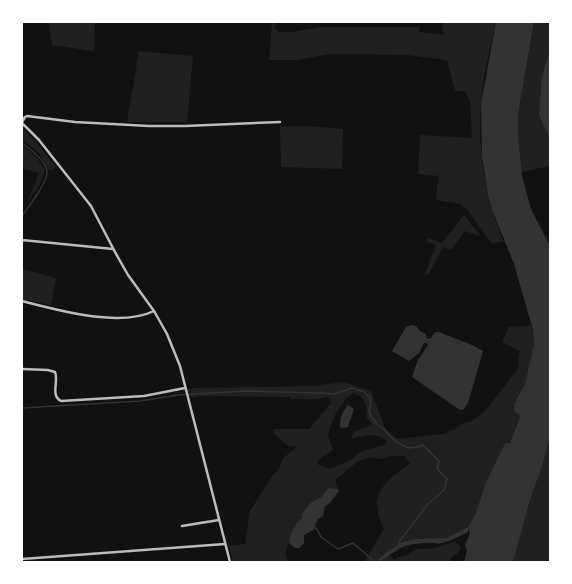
<svg xmlns="http://www.w3.org/2000/svg" width="572" height="584" viewBox="0 0 572 584" font-family="'Nunito Sans',sans-serif">
<style>
.green{fill:#202020;fill-rule:evenodd}
.water{fill:#333}
.lines{fill:none;stroke-linecap:round;stroke-linejoin:round}
.stream{stroke:#333;stroke-width:1.5}
.minor{stroke:#bcbcbc;stroke-width:2.5}
</style>
<rect width="100%" height="100%" fill="#111"/>
<g class="green">
<polygon points="49,22 95,22 94,51 52,45"/>
<path d="M 272,22 L 276,22 L 275,28 L 279,32 L 293,32 L 320,27 L 420,27 L 419,32 L 444,35 L 442,22 L 496,22 C 490,48 483,76 481,103 C 478,133 482,166 488,195 C 491,211 498,226 503,241 L 492,244 L 468,210 L 460,204 L 436,200 L 438,176 L 418,174 L 420,135 L 472,138 L 470,101 L 465,91 L 455,91 L 447,60 L 407,55 L 330,54 L 297,60 L 269,60 Z"/>
<polygon points="534,22 550,22 550,166 521,172 518,136 518,114"/>
<polygon points="139,51 193,56 187,122 127,122"/>
<polygon points="280,126 308,126 343,129 342,169 281,167"/>
<polygon points="22,127 34,140 56,167 50,171 39,153 22,139"/>
<polygon points="22,145 37,158 45,170 40,184 28,201 39,173 24,169 22,161"/>
<polygon points="464,215 480,235 479,236 465,231 451,250 443,247 428,275 425,273 436,245 426,241 428,238 442,243"/>
<polygon points="22,269 56,278 51,305 22,299"/>
<path d="M 531,325 C 537,342 531,370 524,386 C 520,395 514,401 515,412 L 520,416 L 510,443 L 505,443 L 486,482 L 475,515 L 468,527 L 447,538 L 416,539 L 403,543 L 386,552 L 376,562 L 364,562 L 384,529 C 381,522 378,515 377,507 C 376,487 395,473 410,464 L 405,456 L 391,456 L 380,459 L 368,458 L 357,462 L 335,480 L 338,489 L 328,488 L 322,497 L 310,503 L 302,514 L 302,518 L 298,522 L 290,539 L 285,553 L 288,562 L 233,562 L 229,546 L 245,544 L 250,511 L 273,475 L 279,469 L 283,458 L 297,447 L 288,446 L 273,433 L 273,429 L 309,429 L 332,402 L 327,397 L 318,399 L 290,399 L 290,397 L 200,396 L 190,398 L 188,389 L 194,388 L 311,386 L 344,382 L 371,391 L 385,428 L 397,439 L 443,434 L 455,429 L 460,425 L 472,421 L 486,410 L 517,370 L 520,351 L 502,342 L 509,327 ZM 354,393 C 358,395 362,397 364,401 C 370,410 360,414 372,424 L 354,432 L 351,439 C 365,436 375,431 387,441 L 385,445 L 362,451 L 348,461 L 330,469 L 317,464 L 319,459 L 333,450 L 328,435 L 331,425 L 335,415 L 349,395 Z"/>
<polygon points="550,437 550,562 513,562 531,497 542,467"/>
<polygon points="454,542 461,546 458,553 450,559 450,562 379,562 389,555 394,559 406,555 417,549 430,549"/>
</g>
<g class="water">
<path d="M 496,22 L 534,22 L 518,114 L 518,136 L 522,176 L 531,209 L 550,246 L 550,437 L 542,467 L 531,497 L 513,562 L 464,562 L 467,550 L 465,545 L 470,533 L 468,529 L 468,532 C 459,536 451,541 442,543 C 439,544 436,543 433,543 C 424,542 413,544 405,546 C 396,549 383,562 376,562 L 386,552 L 403,542 L 416,539 L 447,538 L 468,527 L 475,515 L 486,482 L 505,443 L 510,443 L 520,416 L 515,412 L 514,404 L 525,384 L 534,345 L 533,330 L 514,264 L 492,210 L 488,195 L 482,156 L 481,104 Z"/>
<polygon points="550,50 550,138 539,115 542,76"/>
<path d="M 411,325 L 416,326 L 420,331 L 426,334 L 427,339 L 431,338 C 433,334 434,332 439,332 L 472,345 L 483,351 L 468,403 L 463,410 L 460,410 L 412,377 L 418,360 L 428,345 L 426,343 L 424,343 L 419,353 L 409,361 L 392,351 L 406,327 Z"/>
<path d="M 348,405 L 354,409 L 348,427 L 343,428 L 340,427 C 339,419 343,411 348,405 Z"/>
<path d="M 328,488 L 338,489 L 339,491 C 334,496 332,503 325,506 L 323,516 L 318,519 L 313,530 L 304,535 L 304,543 L 299,548 L 295,548 L 289,543 C 290,534 295,524 302,518 L 302,514 L 310,503 L 322,497 Z"/>
</g>
<g class="lines">
<g class="stream">
<path d="M 22,143 C 30,149 45,160 47,170 C 49,181 29,206 22,216"/>
<path d="M 22,408 L 140,401 L 178,395 L 245,391 L 319,393 L 335,394 L 352,388 L 364,392 L 370,398 L 371,405 L 369,411 L 371,416 L 377,424 L 384,429 L 388,434 L 398,443 L 408,448 L 418,447 L 423,445 L 439,461 L 437,468 C 440,474 444,474 447,479 L 444,490 L 427,505 L 399,542 L 399,546"/>
<polyline points="315,527 318,531 321,537 338,549 353,543 375,562"/>
</g>
<g class="minor">
<polyline points="22,122 25,117 27,116 75,122 149,126 185,126 280,122"/>
<polyline points="22,123 39,140 91,206 115,252 128,275 154,311 167,334 180,366 230,562"/>
<polyline points="22,240 113,249"/>
<path d="M 22,301 C 58,310 119,328 154,311"/>
<path d="M 22,369 L 48,370 L 55,372 C 59,382 50,395 61,401 L 144,396 L 185,388"/>
<polyline points="182,526 219,520"/>
<polyline points="22,559 225,544"/>
</g>
</g>
<rect width="572" height="584" fill="none" stroke="#ffffff" stroke-width="46"/>
</svg>
